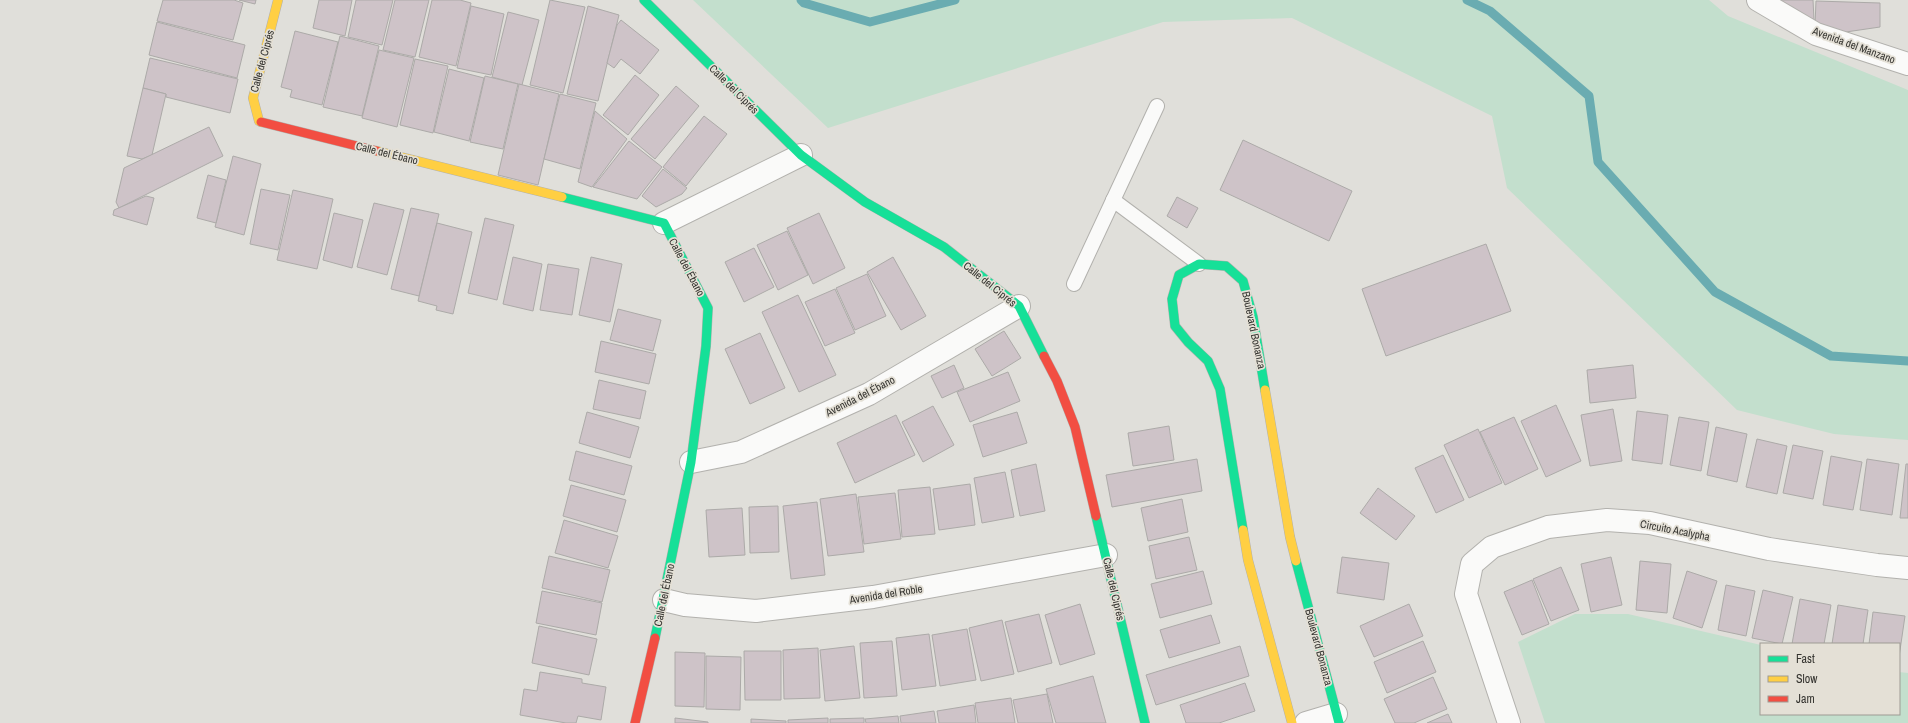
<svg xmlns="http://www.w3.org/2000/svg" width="1908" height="723" viewBox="0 0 1908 723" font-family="'Archivo Narrow',sans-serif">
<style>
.green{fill:#c3dfcd}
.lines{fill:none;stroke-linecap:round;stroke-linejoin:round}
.stream{stroke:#6aacb1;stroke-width:9}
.building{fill:#cec3c8;stroke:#acaaa8}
.lane-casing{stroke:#b2b1ad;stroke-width:16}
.street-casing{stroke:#b2b1ad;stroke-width:24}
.fast-casing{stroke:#b2b1ad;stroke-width:10}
.slow-casing{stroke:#b2b1ad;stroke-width:10}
.jam-casing{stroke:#b2b1ad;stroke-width:10}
.lane{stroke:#fafaf9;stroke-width:14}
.street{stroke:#fafaf9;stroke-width:22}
.fast{stroke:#16e098;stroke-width:9}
.slow{stroke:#ffcf43;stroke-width:9}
.jam{stroke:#f24e42;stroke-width:9}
.labels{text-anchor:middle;stroke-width:3.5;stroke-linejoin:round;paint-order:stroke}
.street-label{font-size:11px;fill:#353430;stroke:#e4e0d6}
</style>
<rect width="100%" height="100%" fill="#e0dfda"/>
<g class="green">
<polygon points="693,0 1709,0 1728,16 1908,90 1908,440 1834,434 1737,410 1507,188 1492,116 1292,18 1163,22 828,128"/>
<polygon points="1575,614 1628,614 1761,645 1761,714 1899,714 1899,672 1908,673 1908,723 1545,723 1518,642"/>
</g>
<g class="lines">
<g class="stream">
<polyline points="801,0 804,3 870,22 955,0"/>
<polyline points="1467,0 1490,11 1589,96 1598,162 1715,292 1831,356 1908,361"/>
</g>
</g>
<g class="building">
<polygon points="163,0 234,0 243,3 233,40 157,21"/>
<polygon points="239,0 256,0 255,4"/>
<polygon points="319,0 352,0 345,36 313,28"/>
<polygon points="356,0 393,0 382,45 348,37"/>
<polygon points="395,0 429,0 415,57 383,50"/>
<polygon points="432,0 460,0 471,3 456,66 419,57"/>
<polygon points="550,0 585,7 563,93 530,85"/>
<polygon points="1777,0 1813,0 1814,20"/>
<polygon points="1816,1 1880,3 1880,27 1839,33 1815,25"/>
<polygon points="471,6 504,14 491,75 457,68"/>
<polygon points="588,6 619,15 598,101 567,94"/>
<polygon points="508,12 539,20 522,85 492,77"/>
<polygon points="621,20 659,50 640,74 621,59 614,68 607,63 617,25"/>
<polygon points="157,22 245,45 237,78 149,55"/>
<polygon points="295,31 338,42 322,105 290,97 292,90 281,87"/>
<polygon points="340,36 379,46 362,116 323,107"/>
<polygon points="379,50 414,58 397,127 362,118"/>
<polygon points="150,58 238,79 230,113 166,97 166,94 143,88"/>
<polygon points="415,59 448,66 433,133 400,125"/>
<polygon points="449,69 484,78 469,141 434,132"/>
<polygon points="635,75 659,95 628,135 603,115"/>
<polygon points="485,76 518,84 503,149 470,142"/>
<polygon points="519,84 559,94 538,185 498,175"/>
<polygon points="676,86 699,106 655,159 631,139"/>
<polygon points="143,88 166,94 152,155 142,159 127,156"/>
<polygon points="560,94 596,103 580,169 544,159"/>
<polygon points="595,111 627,139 592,187 578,182"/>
<polygon points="704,116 727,134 686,186 663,167"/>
<polygon points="209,127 223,156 119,208 116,202 124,168"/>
<polygon points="1243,140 1352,191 1329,241 1220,190"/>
<polygon points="629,141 662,167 637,199 593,187"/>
<polygon points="233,156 261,164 244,235 215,227"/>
<polygon points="663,169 687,188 682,194 656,207 642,196"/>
<polygon points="208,175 226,180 216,223 197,218"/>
<polygon points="261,189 290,195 278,250 250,244"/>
<polygon points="293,190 333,199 317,269 277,260"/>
<polygon points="146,196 154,198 147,225 113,215 114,210"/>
<polygon points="1177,197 1198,208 1187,228 1167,216"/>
<polygon points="374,203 404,210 387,275 357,267"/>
<polygon points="411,208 439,214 419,296 391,289"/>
<polygon points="334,213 363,220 352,268 323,260"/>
<polygon points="819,213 845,268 813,284 787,228"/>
<polygon points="485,218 514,225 497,300 468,293"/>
<polygon points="437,223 472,232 453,314 436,310 437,306 418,301"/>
<polygon points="787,231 808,275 778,290 757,245"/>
<polygon points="1486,244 1511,311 1386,356 1362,289"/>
<polygon points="754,248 774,287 744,302 725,262"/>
<polygon points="513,257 542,264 533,311 503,304"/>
<polygon points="591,257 622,264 610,322 579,315"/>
<polygon points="893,257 926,316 901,330 867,272"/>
<polygon points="548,264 579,269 572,315 540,310"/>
<polygon points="867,274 886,316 855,330 836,288"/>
<polygon points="835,289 855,333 825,346 805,302"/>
<polygon points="798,295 836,375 799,392 762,312"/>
<polygon points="618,309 661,320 653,351 610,340"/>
<polygon points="1004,331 1021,358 992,376 975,349"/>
<polygon points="760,333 785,388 750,404 725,349"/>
<polygon points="601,341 656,354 649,384 595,372"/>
<polygon points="954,365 964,388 942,398 931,376"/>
<polygon points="1633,365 1636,398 1590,403 1587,370"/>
<polygon points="1008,372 1020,401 970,422 957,392"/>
<polygon points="599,380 646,391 640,419 593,409"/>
<polygon points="1556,405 1581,461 1546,477 1521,421"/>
<polygon points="933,406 954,445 923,462 902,422"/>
<polygon points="1613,409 1622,461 1590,466 1581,415"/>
<polygon points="1637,411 1668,415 1662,464 1632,460"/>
<polygon points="587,412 639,427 630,458 579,443"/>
<polygon points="1017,412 1027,443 983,457 973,425"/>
<polygon points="896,415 915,455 855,483 837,443"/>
<polygon points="1514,417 1538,469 1505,485 1480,432"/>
<polygon points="1679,417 1709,422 1701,471 1670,465"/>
<polygon points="1169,426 1174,460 1133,466 1128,433"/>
<polygon points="1716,427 1747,434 1737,482 1707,475"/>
<polygon points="1478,429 1502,483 1469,498 1444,445"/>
<polygon points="1757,439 1787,446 1777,494 1746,487"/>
<polygon points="1793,445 1823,451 1813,499 1783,493"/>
<polygon points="576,451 632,466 624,495 569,480"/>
<polygon points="1443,455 1464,500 1436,513 1415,468"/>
<polygon points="1831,456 1862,462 1853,510 1823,505"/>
<polygon points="1197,459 1202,491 1112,507 1106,475"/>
<polygon points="1867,459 1899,464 1892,515 1860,510"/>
<polygon points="1036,464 1045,511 1020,516 1011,470"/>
<polygon points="1906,464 1908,464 1908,518 1900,518"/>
<polygon points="1005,472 1014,517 982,523 974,478"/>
<polygon points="970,484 975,525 939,530 933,489"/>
<polygon points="571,485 626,500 617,532 563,516"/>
<polygon points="930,487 935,534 902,537 898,490"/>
<polygon points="1378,488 1415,516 1396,540 1360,513"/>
<polygon points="895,493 901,539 864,544 858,497"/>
<polygon points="856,494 864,552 828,556 820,499"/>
<polygon points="1182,499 1188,532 1148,541 1141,508"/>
<polygon points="817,502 825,575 791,579 783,506"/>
<polygon points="778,506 779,552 750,553 749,507"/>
<polygon points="742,508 745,555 709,557 706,510"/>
<polygon points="564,520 618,536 608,568 555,553"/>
<polygon points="1189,537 1197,570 1156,579 1149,546"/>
<polygon points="549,556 610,570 602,602 542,588"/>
<polygon points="1342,557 1389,563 1384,600 1337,593"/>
<polygon points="1611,557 1622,605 1591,612 1581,564"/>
<polygon points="1640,561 1671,564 1667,613 1636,610"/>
<polygon points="1561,567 1579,610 1551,621 1533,579"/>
<polygon points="1203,571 1212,604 1160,618 1151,584"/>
<polygon points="1687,571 1717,581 1702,628 1673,618"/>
<polygon points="1532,580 1549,624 1522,635 1504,592"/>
<polygon points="1726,585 1755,591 1746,636 1718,630"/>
<polygon points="1763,590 1793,597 1782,644 1752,638"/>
<polygon points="542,591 602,603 596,635 536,623"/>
<polygon points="1800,599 1831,605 1824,644 1792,644"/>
<polygon points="1080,604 1095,654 1060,665 1045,615"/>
<polygon points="1409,604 1423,636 1374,657 1360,626"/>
<polygon points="1838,605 1868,610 1863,644 1832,644"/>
<polygon points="1873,612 1905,616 1899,657 1899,644 1869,644"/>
<polygon points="1039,614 1052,663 1018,672 1005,622"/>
<polygon points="1211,615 1220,643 1169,658 1160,630"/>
<polygon points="1002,620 1014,674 981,681 969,628"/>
<polygon points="539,626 597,639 589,675 532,663"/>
<polygon points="967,629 976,680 940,686 932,635"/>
<polygon points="929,634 936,686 902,690 896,638"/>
<polygon points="892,641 897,696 864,698 860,643"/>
<polygon points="1423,641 1436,672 1387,693 1374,662"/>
<polygon points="854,646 860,698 825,701 820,650"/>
<polygon points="1240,646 1249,676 1156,705 1146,675"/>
<polygon points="818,648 820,698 784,699 783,650"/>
<polygon points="744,651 781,651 781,700 745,700"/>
<polygon points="675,652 705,653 704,707 675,706"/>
<polygon points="706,656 741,657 740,710 706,709"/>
<polygon points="540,672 582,679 582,683 606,687 601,720 578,716 576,723 566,723 520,715 524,689 537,691"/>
<polygon points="1093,676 1106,723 1056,723 1046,689"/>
<polygon points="1433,677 1447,709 1414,723 1395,723 1384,699"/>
<polygon points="1245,683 1255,711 1219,723 1186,723 1180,705"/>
<polygon points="1047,694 1053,723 1018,723 1013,700"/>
<polygon points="1011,698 1015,723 978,723 975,703"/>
<polygon points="974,705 976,723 939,723 937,711"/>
<polygon points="934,711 936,723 901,723 900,716"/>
<polygon points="1448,714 1452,723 1427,723"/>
<polygon points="898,716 899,723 866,723 865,719"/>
<polygon points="675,718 708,722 708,723 675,723"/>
<polygon points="828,718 828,723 788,723 788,720"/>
<polygon points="864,718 864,723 830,723 830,719"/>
<polygon points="751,719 786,721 786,723 751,723"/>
</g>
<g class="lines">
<g class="lane-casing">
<g id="lane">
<polyline points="1113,200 1199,264"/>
<polyline points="1074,284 1157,106"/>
</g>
</g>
<g class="street-casing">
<g id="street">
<polyline points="1758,0 1816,34 1908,64"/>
<polyline points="664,223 801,155"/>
<polyline points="691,462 741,452 869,394 1019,306"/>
<polyline points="664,600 685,605 756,611 873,597 1106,555"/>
<polyline points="1306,723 1336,714"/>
<polyline points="1509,723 1466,594 1472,564 1492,547 1548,527 1607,520 1650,523 1769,549 1877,565 1908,568"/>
</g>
</g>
<g class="fast-casing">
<g id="fast">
<polyline points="644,0 801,155 865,202 944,247 1019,306 1044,356"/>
<polyline points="562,197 664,223 708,308 706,346 691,462 655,638"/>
<polyline points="1096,516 1145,723"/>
<polyline points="1243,530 1220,389 1208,361 1188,342 1175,326 1172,299 1179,275 1199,264 1226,266 1243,281 1253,317 1265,390"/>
<polyline points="1296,561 1339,723"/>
</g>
</g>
<g class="slow-casing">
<g id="slow">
<polyline points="261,122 259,121 253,98 278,0"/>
<polyline points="377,151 562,197"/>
<polyline points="1265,390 1290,537 1296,561"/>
<polyline points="1243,530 1248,560 1292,723"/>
</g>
</g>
<g class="jam-casing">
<g id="jam">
<polyline points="261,122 377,151"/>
<polyline points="1044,356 1057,381 1075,427 1096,516"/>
<polyline points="635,723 655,638"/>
</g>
</g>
<use href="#lane" class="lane"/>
<use href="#street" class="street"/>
<use href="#fast" class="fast"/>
<use href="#slow" class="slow"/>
<use href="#jam" class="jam"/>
</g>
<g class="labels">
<g class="street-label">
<text transform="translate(1854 45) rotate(20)" y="4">Avenida del Manzano</text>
<text transform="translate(262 61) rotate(-75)" y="4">Calle del Ciprés</text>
<text transform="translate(734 89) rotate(45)" y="4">Calle del Ciprés</text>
<text transform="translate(387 153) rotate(14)" y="4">Calle del Ébano</text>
<text transform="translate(687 267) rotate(62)" y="4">Calle del Ébano</text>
<text transform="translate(990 284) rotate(39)" y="4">Calle del Ciprés</text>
<text transform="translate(1254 330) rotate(78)" y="4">Boulevard Bonanza</text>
<text transform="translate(860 396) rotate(-27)" y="4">Avenida del Ébano</text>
<text transform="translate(1675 530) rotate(11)" y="4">Circuito Acalypha</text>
<text transform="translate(1114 589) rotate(77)" y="4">Calle del Ciprés</text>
<text transform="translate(886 594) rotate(-9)" y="4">Avenida del Roble</text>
<text transform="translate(664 595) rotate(-78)" y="4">Calle del Ébano</text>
<text transform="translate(1319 647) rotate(75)" y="4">Boulevard Bonanza</text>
</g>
</g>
<rect x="1760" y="643" width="140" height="72" fill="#e4e0d6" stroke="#9e9b94"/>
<rect x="1768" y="656" width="20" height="6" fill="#16e098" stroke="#9e9b94"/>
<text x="1796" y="663" font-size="12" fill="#353430">Fast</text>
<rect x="1768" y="676" width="20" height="6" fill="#ffcf43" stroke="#9e9b94"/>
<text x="1796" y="683" font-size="12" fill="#353430">Slow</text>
<rect x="1768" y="696" width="20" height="6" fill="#f24e42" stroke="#9e9b94"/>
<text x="1796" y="703" font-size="12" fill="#353430">Jam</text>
</svg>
